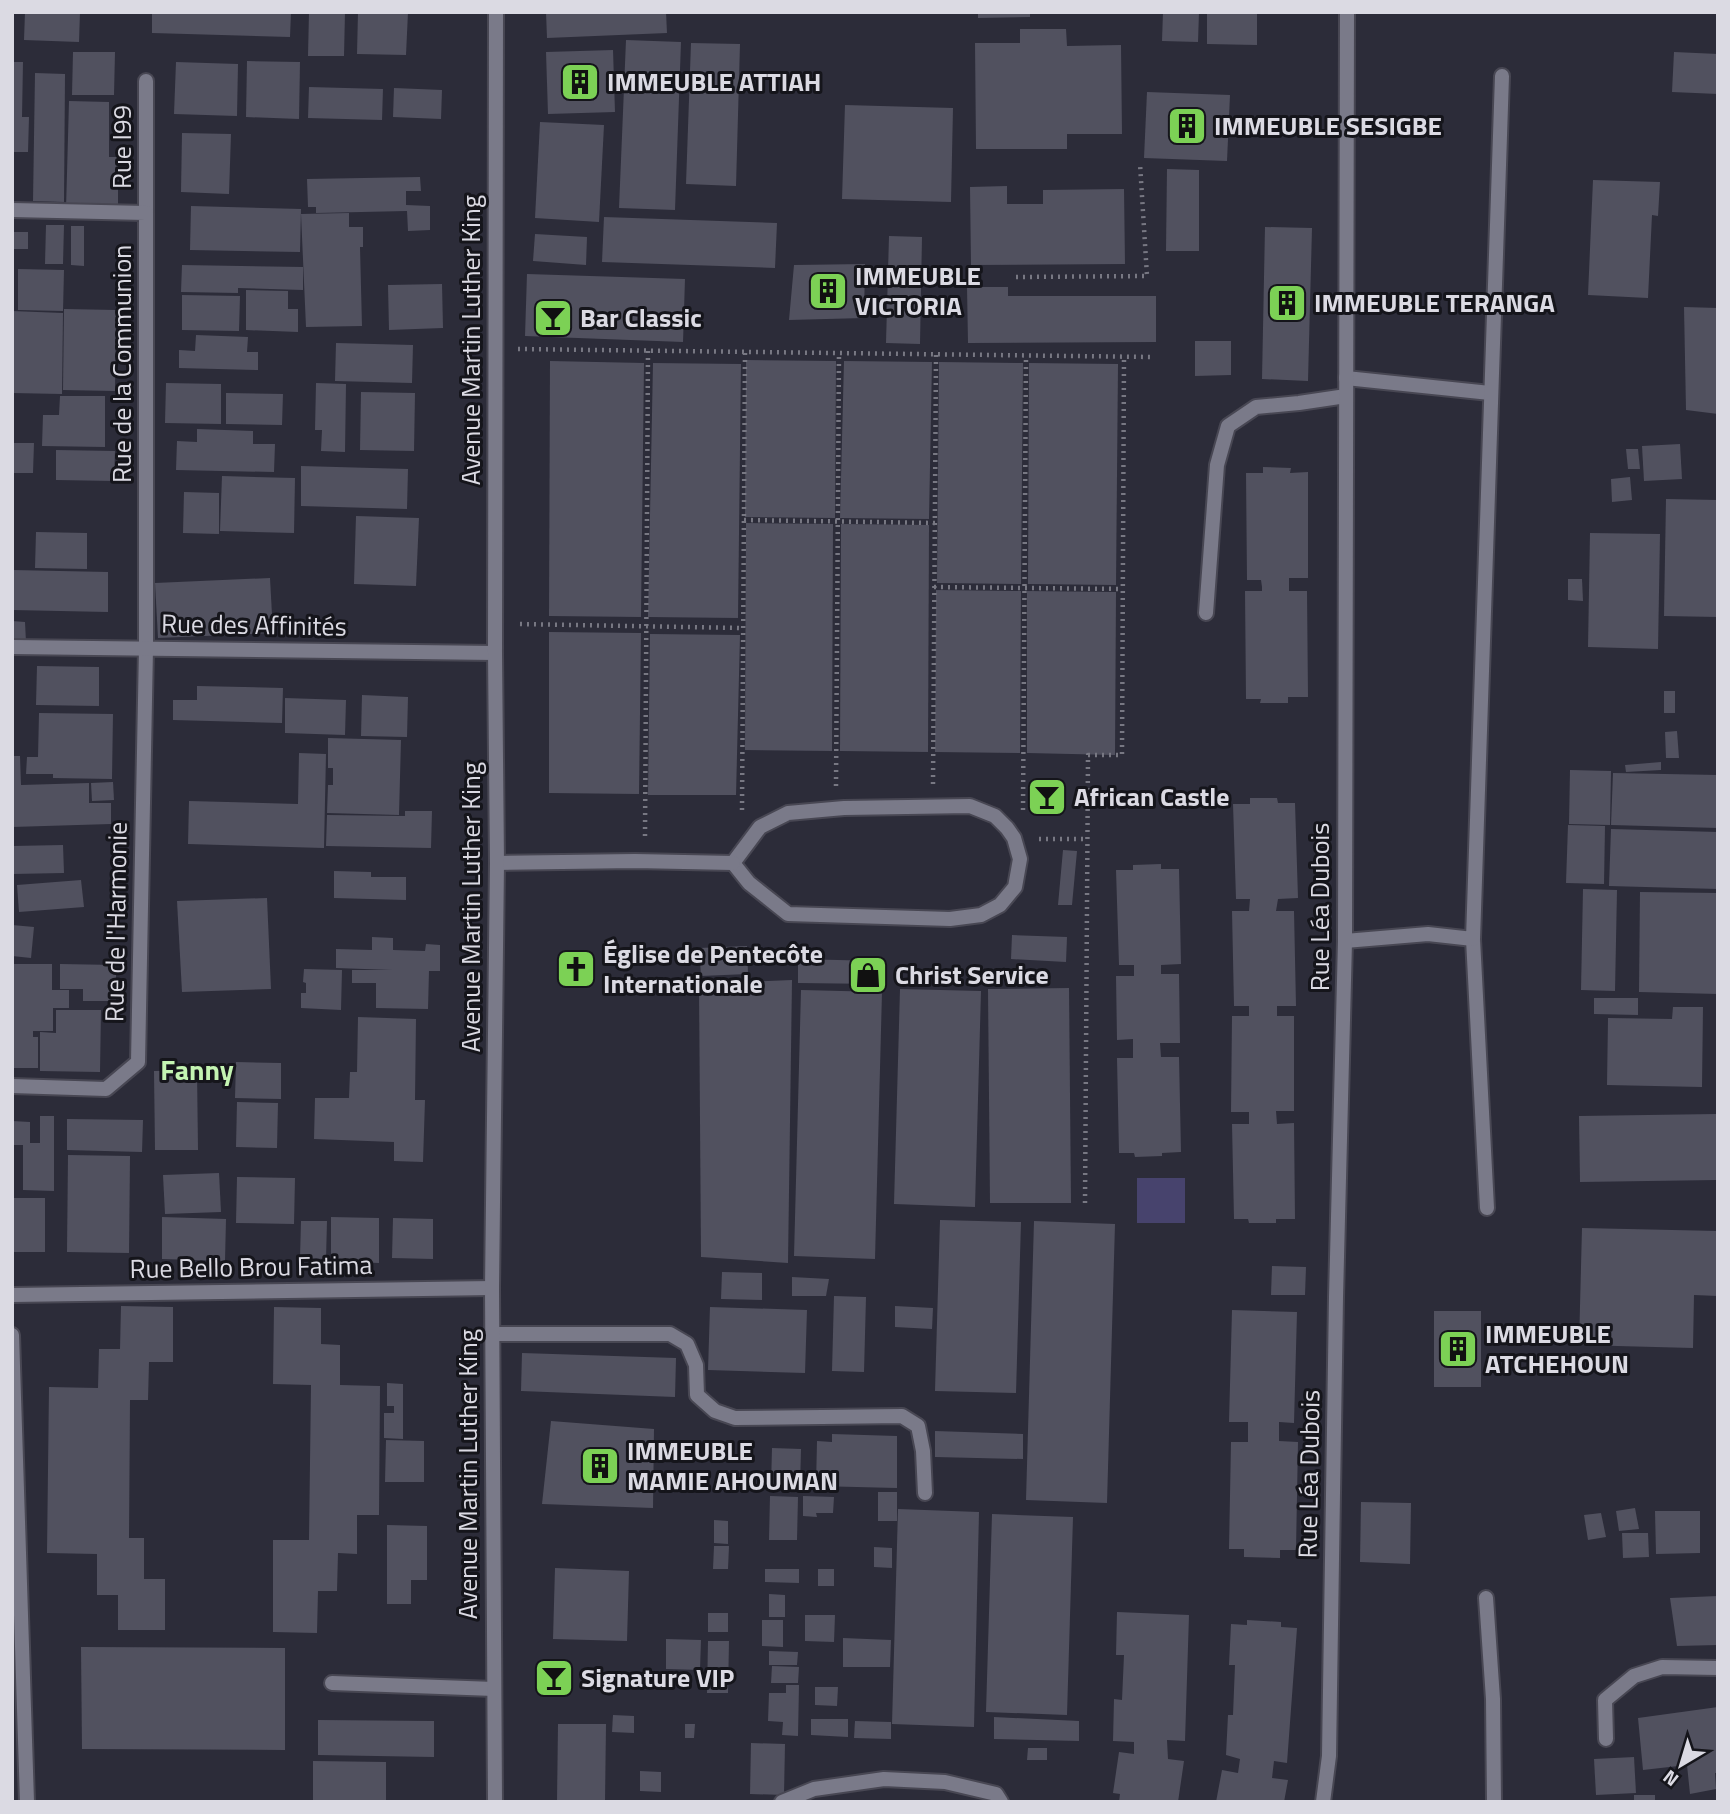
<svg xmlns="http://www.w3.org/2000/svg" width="1730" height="1814" viewBox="0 0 1730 1814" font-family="'Titillium Web',sans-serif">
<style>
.green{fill:#47436d}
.building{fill:#51515f}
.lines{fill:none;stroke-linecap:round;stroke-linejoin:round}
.service-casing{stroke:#484753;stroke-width:18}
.minor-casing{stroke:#484753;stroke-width:18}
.tertiary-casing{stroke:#484753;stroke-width:18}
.path{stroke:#787883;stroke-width:4.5;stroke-dasharray:2 5;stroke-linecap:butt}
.service{stroke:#7a7a89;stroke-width:14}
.minor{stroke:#7a7a89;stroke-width:14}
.tertiary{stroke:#7a7a89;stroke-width:14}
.labels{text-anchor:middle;stroke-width:6;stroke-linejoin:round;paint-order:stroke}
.poi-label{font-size:26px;font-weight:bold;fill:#dbdae3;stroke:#15151b;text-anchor:start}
.street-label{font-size:26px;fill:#dbdae3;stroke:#15151b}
.neighbourhood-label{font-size:28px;font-weight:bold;fill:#c4f4b2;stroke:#15151b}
</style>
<rect width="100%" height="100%" fill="#2c2c39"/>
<rect class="green" x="1137" y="1178" width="48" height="45"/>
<g class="building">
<polygon points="25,12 80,12 79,42 24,40"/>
<polygon points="152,12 291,12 290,37 152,33"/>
<polygon points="309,12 345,12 344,56 308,56"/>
<polygon points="358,12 408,12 406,55 357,54"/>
<polygon points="546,12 666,12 667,33 547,38"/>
<polygon points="978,12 1030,12 1030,17 978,18"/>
<polygon points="1163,12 1199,12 1198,42 1162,41"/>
<polygon points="1207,12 1257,12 1257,45 1207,44"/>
<polygon points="1020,29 1066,29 1067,46 1121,45 1122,134 1067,134 1067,149 976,149 975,43 1020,43"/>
<polygon points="626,40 681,42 675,210 619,208"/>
<polygon points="691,43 740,44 736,186 686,184"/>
<polygon points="613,50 615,112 548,114 546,52"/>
<polygon points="73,52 115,52 114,95 72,95"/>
<polygon points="1674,52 1718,54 1718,94 1672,92"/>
<polygon points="247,61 300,62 299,119 246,117"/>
<polygon points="12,62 23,62 22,117 29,117 28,152 12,152"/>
<polygon points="176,62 238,64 237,116 174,114"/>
<polygon points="35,73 65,74 64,202 33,201"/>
<polygon points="309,87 383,89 382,120 308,118"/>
<polygon points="394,88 442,90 441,119 393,117"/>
<polygon points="1147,92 1230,95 1227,161 1144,158"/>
<polygon points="69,101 109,102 109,157 118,157 118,209 66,209"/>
<polygon points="845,105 953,108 951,202 842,199"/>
<polygon points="540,122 604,125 599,222 535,218"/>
<polygon points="182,133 231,134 229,194 181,192"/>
<polygon points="1167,169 1199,170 1199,251 1166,251"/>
<polygon points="420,177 421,191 406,191 406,205 430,206 430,230 408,231 407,211 316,213 316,207 308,207 307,179"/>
<polygon points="1593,180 1660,182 1658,216 1652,215 1648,298 1588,295"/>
<polygon points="1007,186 1007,204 1043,204 1043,190 1124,189 1125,264 971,265 970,187"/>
<polygon points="191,206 301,209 300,252 190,250"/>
<polygon points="349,213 349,227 363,227 363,247 360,247 362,326 306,327 301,214"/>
<polygon points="604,217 777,223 775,268 602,262"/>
<polygon points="46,225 64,225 63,264 45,264"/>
<polygon points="71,226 84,226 84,266 71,265"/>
<polygon points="1265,227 1312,228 1308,381 1262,379"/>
<rect x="12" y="232" width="16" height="17"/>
<polygon points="535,234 587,237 586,265 533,261"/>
<polygon points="889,236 922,237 920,344 886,343"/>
<polygon points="865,264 864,318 789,320 794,265"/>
<polygon points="182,265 303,267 303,290 238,288 238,293 181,292"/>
<polygon points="18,269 64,270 63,311 18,310"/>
<polygon points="527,274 685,279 683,342 525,336"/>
<polygon points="442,284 443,328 389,330 388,285"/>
<polygon points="967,287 1008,287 1008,296 1156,296 1156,342 968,343"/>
<polygon points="246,290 288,291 288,309 298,309 298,332 246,330"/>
<polygon points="182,295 240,296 239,331 182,330"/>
<polygon points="1684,307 1718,308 1718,414 1686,410"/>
<polygon points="64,309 116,310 115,391 63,390"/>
<polygon points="12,311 63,313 62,394 12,393"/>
<polygon points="196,335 248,337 247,352 258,352 258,370 179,368 179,350 195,351"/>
<polygon points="1195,341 1231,341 1231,375 1195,376"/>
<polygon points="336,343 413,345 412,383 335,381"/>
<polygon points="746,360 836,361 835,518 745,517"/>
<polygon points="550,361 644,363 641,617 549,616"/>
<polygon points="844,361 932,362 929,519 840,518"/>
<polygon points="939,362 1023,363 1021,584 937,583"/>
<polygon points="653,363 741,364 738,618 648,617"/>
<polygon points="1029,363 1118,364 1116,585 1028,584"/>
<polygon points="166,383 221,384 221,424 165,423"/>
<polygon points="316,383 346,384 345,452 321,451 322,430 315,430"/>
<polygon points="361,392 415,393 414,451 360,450"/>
<polygon points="226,393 283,394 282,425 226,424"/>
<polygon points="60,396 105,396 105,447 42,446 43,415 59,415"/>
<polygon points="197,429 253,431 253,444 275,444 274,472 176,470 177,441 197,442"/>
<polygon points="12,443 34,443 33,473 12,473"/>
<polygon points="1680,444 1682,479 1644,481 1642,446"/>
<polygon points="1626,449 1638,449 1640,469 1628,469"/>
<polygon points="56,450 115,451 114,481 56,480"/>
<polygon points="301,466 408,469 407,509 301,506"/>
<polygon points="1263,467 1291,468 1290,473 1308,472 1308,578 1289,578 1289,591 1307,591 1308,697 1288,697 1288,703 1260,703 1261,699 1246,699 1245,591 1262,591 1262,587 1261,580 1247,580 1246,473 1263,473"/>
<polygon points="222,476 295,478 294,533 220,531"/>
<polygon points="1630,477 1632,500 1612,502 1611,479"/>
<polygon points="184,492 219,493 219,534 183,533"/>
<polygon points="1666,499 1718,500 1718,617 1664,616"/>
<polygon points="356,516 419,518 416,586 354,584"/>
<polygon points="746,523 833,524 832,751 745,750"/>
<polygon points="841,524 929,525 928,752 840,751"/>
<polygon points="36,532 87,533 87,569 35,568"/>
<polygon points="1590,533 1660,534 1658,649 1588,647"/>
<polygon points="12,570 108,572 108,612 12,610"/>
<polygon points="270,578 273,633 158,638 155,583"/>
<polygon points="1568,579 1582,579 1583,601 1568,600"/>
<polygon points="936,590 1021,591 1020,753 935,752"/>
<polygon points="1027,591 1116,592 1115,755 1027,753"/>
<polygon points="12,621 25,622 26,642 12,642"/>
<polygon points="549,632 641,633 639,794 549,793"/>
<polygon points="650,634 740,635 736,795 648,795"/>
<polygon points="37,666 99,667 99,706 36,705"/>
<polygon points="197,686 283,688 282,723 173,720 173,700 197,700"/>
<rect x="1664" y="691" width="11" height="22"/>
<polygon points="362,695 408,697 407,737 361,736"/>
<polygon points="285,698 346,700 345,735 285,733"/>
<polygon points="39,713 113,714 112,779 53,778 53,774 26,774 27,757 38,757"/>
<polygon points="1677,731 1679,758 1666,758 1665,732"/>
<polygon points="328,738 401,740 399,815 327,813 328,785 333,785 333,768 328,768"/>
<polygon points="299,753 326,754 324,848 188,844 189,801 298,804"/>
<polygon points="12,756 20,756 21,785 89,783 89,803 111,803 111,824 12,827"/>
<polygon points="1661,762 1661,770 1626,772 1625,765"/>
<polygon points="1570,770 1611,771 1610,825 1569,824"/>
<polygon points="1613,773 1718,775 1718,828 1611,825"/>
<polygon points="113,782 114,800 92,801 91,783"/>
<polygon points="1250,798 1277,798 1278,803 1295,803 1298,898 1278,899 1276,911 1294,911 1296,1006 1277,1006 1277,1016 1294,1016 1294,1111 1276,1111 1277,1124 1294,1123 1295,1219 1276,1219 1276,1223 1249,1223 1248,1219 1234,1219 1232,1124 1249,1124 1249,1112 1231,1112 1232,1016 1249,1016 1249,1006 1234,1006 1232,911 1249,911 1250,899 1236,899 1233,804 1250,804"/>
<polygon points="405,811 432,811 431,848 326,846 327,815 405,816"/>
<polygon points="1568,825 1605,826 1604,884 1566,883"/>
<polygon points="1611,829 1718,832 1718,889 1609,886"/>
<polygon points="63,845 64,873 12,874 12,846"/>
<polygon points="1063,850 1077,851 1072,905 1058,905"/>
<polygon points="1161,864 1161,869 1179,869 1181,964 1161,965 1161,974 1179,974 1180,1043 1160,1043 1161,1057 1179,1057 1181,1152 1162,1153 1162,1156 1135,1157 1134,1153 1119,1153 1117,1058 1133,1058 1133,1039 1117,1040 1116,976 1134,976 1134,965 1119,965 1116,870 1133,870 1133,865"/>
<polygon points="334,871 371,872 371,877 406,877 406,900 334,898"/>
<polygon points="81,880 84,907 19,912 17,885"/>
<polygon points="1583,889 1617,890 1615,991 1581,990"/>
<polygon points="1640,892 1718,893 1718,994 1639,992"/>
<polygon points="267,898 271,989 182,992 177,901"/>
<polygon points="12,925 34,927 31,958 12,956"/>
<polygon points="1012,935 1067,937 1066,962 1011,959"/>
<polygon points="372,937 393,938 393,950 425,951 426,944 440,945 440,971 429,971 428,1009 376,1008 376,983 352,983 352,970 392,970 336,968 336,949 372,950"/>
<polygon points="747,946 748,974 701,976 699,948"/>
<polygon points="798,959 878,961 877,984 798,983"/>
<polygon points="12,964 52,964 52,990 69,990 69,1008 53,1008 53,1031 33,1031 33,1037 38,1037 38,1068 12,1068"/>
<polygon points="60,964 116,965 116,1001 83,1001 83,989 60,989"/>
<polygon points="304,969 342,970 341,1010 301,1008 301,993 306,993 306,983 303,982"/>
<polygon points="792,980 788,1263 701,1257 699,984"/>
<polygon points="1069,988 1071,1203 990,1203 988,989"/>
<polygon points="900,989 981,991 975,1207 894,1204"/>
<polygon points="801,990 882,992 875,1259 794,1256"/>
<polygon points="1594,998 1638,998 1638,1015 1594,1014"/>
<polygon points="1673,1007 1703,1007 1702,1087 1607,1085 1608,1018 1672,1019"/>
<polygon points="56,1010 101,1010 100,1072 40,1071 40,1032 56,1033"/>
<polygon points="358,1017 416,1019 415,1100 425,1100 423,1162 394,1161 394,1142 314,1139 315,1098 349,1098 350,1072 357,1072"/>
<polygon points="236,1062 281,1063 281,1099 235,1098"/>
<polygon points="197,1070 198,1150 155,1150 154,1071"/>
<polygon points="237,1102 278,1103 277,1148 236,1147"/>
<polygon points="1716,1114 1717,1180 1580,1182 1579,1116"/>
<polygon points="40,1116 54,1116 54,1191 23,1190 23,1145 12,1145 12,1121 30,1122 30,1143 40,1143"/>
<polygon points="67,1119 143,1120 142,1152 67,1150"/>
<polygon points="68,1155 130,1156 129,1253 67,1252"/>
<polygon points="219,1173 221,1212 165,1214 163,1175"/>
<polygon points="237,1177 295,1178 294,1224 236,1223"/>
<rect x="12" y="1198" width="33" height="54"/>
<polygon points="162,1217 226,1219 225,1261 162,1259"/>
<polygon points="331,1217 379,1218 379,1263 331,1261"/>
<polygon points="393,1218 433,1219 433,1259 392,1258"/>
<polygon points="940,1220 1021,1222 1016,1393 935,1391"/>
<polygon points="301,1221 327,1221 326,1259 300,1258"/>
<polygon points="1034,1221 1115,1224 1107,1503 1026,1500"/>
<polygon points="1582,1228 1718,1231 1718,1296 1694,1295 1693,1348 1579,1345"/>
<polygon points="1272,1266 1306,1267 1305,1295 1271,1295"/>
<polygon points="722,1272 762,1273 762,1300 721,1299"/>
<polygon points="792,1277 829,1279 826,1296 792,1296"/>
<polygon points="834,1296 866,1297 864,1372 832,1371"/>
<polygon points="121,1306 173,1307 173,1362 149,1362 148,1400 130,1400 129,1538 144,1538 144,1579 165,1579 165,1630 118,1630 118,1595 97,1595 97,1554 47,1553 49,1387 98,1388 99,1349 120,1349"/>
<polygon points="895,1306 933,1308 932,1329 895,1327"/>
<polygon points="274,1307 321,1308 321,1344 340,1345 340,1385 380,1386 379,1515 357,1515 357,1554 338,1553 337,1591 318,1591 317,1633 273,1632 273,1540 309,1540 311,1385 273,1384"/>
<polygon points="710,1307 807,1310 805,1373 708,1370"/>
<polygon points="1232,1310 1297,1312 1294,1423 1279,1422 1279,1441 1298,1442 1296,1550 1280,1550 1280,1558 1244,1557 1244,1549 1229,1549 1231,1442 1248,1442 1248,1422 1229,1422"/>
<rect x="1434" y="1311" width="47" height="76"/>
<polygon points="522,1353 676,1358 675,1397 521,1391"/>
<polygon points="387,1383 403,1384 403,1439 384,1438 384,1413 394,1413 394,1406 387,1406"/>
<polygon points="551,1421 654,1429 653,1508 542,1504"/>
<polygon points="935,1431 1023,1434 1023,1459 935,1457"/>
<polygon points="832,1434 897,1436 897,1488 816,1486 817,1441 832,1442"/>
<polygon points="386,1440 424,1441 424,1482 385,1482"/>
<polygon points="772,1448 801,1449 800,1487 771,1486"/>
<rect x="878" y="1492" width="19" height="29"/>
<polygon points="770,1496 798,1497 797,1540 769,1540"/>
<polygon points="803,1496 834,1497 833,1513 816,1513 817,1517 803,1516"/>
<polygon points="1361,1502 1411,1503 1410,1564 1360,1562"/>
<polygon points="1635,1508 1639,1529 1619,1531 1616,1511"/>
<polygon points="898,1509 979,1512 974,1727 892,1724"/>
<polygon points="1655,1511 1700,1511 1700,1553 1656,1554"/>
<polygon points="1601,1513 1606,1537 1588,1540 1584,1515"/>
<polygon points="992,1514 1073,1517 1067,1715 986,1712"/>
<polygon points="714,1520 728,1521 728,1544 714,1543"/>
<polygon points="387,1525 427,1526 427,1580 411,1580 411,1604 387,1604"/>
<polygon points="1622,1533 1648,1533 1649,1557 1623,1558"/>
<polygon points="714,1546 729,1546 728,1569 713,1569"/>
<polygon points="874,1547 892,1548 892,1568 874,1567"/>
<polygon points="555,1568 629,1571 627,1641 553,1639"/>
<polygon points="765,1569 799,1569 799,1583 765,1582"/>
<rect x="818" y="1569" width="16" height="17"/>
<polygon points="769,1594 785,1595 785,1617 769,1617"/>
<polygon points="1718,1596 1718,1645 1677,1646 1670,1598"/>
<polygon points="1117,1612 1189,1615 1185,1741 1167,1740 1168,1759 1184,1761 1178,1802 1119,1802 1120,1794 1113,1793 1119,1752 1134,1754 1134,1742 1113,1741 1114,1699 1122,1700 1124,1655 1116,1655"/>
<rect x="708" y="1613" width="20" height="19"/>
<polygon points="805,1615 835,1615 834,1642 805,1641"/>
<polygon points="762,1620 783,1620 783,1647 762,1646"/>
<polygon points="1247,1620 1281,1622 1281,1627 1297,1628 1287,1763 1274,1761 1272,1778 1288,1780 1284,1802 1216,1802 1222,1770 1238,1773 1240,1759 1226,1755 1228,1715 1233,1715 1235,1665 1229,1665 1231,1624 1247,1625"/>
<polygon points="843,1638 891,1640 890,1667 843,1667"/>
<polygon points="666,1639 701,1640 700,1670 666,1669"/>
<polygon points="708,1641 729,1641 728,1693 707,1693"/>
<polygon points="81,1647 285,1648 285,1750 82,1749"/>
<polygon points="769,1651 798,1652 797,1665 769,1665"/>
<polygon points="772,1666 799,1667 798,1683 771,1683"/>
<polygon points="786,1685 799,1685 798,1736 782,1735 783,1722 768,1721 769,1693 786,1693"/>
<polygon points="815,1687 838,1687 837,1706 815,1705"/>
<polygon points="1718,1707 1718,1773 1715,1773 1716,1789 1690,1794 1687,1765 1643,1770 1638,1718"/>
<polygon points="613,1715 634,1716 634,1733 612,1732"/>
<polygon points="994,1717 1079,1721 1079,1741 994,1739"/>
<polygon points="811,1719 848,1719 848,1737 811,1735"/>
<polygon points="318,1720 434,1721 434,1757 318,1755"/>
<polygon points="855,1721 891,1722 891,1739 854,1738"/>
<polygon points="558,1724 606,1724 605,1802 557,1802"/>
<polygon points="685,1724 695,1724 694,1738 685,1738"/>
<polygon points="751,1743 785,1744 784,1795 750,1794"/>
<polygon points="1028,1748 1047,1748 1047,1760 1027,1760"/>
<polygon points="1634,1757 1636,1793 1596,1795 1594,1759"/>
<polygon points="313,1761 386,1762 386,1802 313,1802"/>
<polygon points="640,1771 661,1772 661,1792 640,1791"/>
<rect x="1634" y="1795" width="21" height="7"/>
</g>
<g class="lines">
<g class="service-casing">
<g id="service">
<polyline points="1346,378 1490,393"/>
<polyline points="1206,613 1217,465 1228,426 1256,407 1299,403 1346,396"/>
<polygon points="970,806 995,816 1007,828 1014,838 1020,859 1015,887 1000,905 981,915 950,919 788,914 749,883 733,863 760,827 788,813 844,808"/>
<polyline points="497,863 635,861 733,863"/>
<polyline points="1473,939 1487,1208"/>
<polyline points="1345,941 1428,934 1473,939 1502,76"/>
<polyline points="1486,1598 1493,1699 1494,1802"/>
<polyline points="332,1683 494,1689"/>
<polyline points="1606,1739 1605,1700 1634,1676 1662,1667 1718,1668"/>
<polyline points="782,1802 814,1789 884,1779 945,1782 996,1794 1001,1802"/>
</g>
</g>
<g class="minor-casing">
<g id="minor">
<polyline points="146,81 146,213"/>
<polyline points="12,210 146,213 146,648 138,1062 106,1089 12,1086"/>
<polyline points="12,647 495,653"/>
<polyline points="12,1295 492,1288"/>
<polyline points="492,1334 670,1334 687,1344 696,1365 697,1395 715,1411 735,1418 902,1416 918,1426 923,1451 925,1493"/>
<polyline points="12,1335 27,1802"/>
<polyline points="1323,1802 1329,1756 1336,1297 1345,941 1347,12"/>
</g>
</g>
<g class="tertiary-casing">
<polyline id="tertiary" points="495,1802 492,1288 497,863 495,653 496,12"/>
</g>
<g class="path">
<polyline points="1016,277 1147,276 1140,164"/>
<polyline points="518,349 1151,357"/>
<polyline points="744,520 935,523"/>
<polyline points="934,587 1123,589"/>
<polyline points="520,624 743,628"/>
<polyline points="933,784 936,355"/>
<polyline points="836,786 839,353"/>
<polyline points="742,810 745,352"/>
<polyline points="1023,810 1026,356"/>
<polyline points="645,836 648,351"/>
<polyline points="1039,839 1088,839"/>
<polyline points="1085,1203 1088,755 1122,755 1124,357"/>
</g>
<use href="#service" class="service"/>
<use href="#minor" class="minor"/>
<use href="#tertiary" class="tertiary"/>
</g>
<defs>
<g id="building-square" transform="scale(2.0125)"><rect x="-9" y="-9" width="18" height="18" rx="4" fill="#7cd155" stroke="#15151b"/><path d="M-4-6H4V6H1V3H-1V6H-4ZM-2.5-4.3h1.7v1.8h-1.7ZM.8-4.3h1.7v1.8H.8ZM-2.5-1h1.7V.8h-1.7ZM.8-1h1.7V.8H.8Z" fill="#111"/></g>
<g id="bar-square" transform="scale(2.0125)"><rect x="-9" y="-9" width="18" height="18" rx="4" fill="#7cd155" stroke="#15151b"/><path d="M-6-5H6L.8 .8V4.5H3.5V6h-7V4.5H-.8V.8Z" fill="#111"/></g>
<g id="church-square" transform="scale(2.0125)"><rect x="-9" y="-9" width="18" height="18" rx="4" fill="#7cd155" stroke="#15151b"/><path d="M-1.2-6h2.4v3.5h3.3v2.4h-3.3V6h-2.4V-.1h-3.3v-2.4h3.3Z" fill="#111"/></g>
<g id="shop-square" transform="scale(2.0125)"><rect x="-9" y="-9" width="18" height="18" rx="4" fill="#7cd155" stroke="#15151b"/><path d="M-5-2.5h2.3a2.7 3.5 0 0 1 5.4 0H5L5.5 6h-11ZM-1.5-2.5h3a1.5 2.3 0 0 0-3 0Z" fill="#111"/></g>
</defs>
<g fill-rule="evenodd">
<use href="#building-square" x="580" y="82"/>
<use href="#building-square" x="1187" y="126"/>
<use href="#building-square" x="828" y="291"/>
<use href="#building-square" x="1287" y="303"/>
<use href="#bar-square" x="553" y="318"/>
<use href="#bar-square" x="1047" y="797"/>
<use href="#church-square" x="576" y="969"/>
<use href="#shop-square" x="868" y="975"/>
<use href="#building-square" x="1458" y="1349"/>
<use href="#building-square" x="600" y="1466"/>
<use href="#bar-square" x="554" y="1678"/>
</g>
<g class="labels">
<g class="poi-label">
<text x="607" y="91">IMMEUBLE ATTIAH</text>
<text x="1214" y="135">IMMEUBLE SESIGBE</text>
<text x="855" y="285">IMMEUBLE<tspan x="855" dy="30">VICTORIA</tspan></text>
<text x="1314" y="312">IMMEUBLE TERANGA</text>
<text x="580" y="327">Bar Classic</text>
<text x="1074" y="806">African Castle</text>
<text x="603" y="963">Église de Pentecôte<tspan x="603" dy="30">Internationale</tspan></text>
<text x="895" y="984">Christ Service</text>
<text x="1485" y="1343">IMMEUBLE<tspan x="1485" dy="30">ATCHEHOUN</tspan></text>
<text x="627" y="1460">IMMEUBLE<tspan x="627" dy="30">MAMIE AHOUMAN</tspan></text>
<text x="581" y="1687">Signature VIP</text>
</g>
<g class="street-label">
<text transform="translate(122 147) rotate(-90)" y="9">Rue I99</text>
<text transform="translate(471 340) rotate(-90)" y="9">Avenue Martin Luther King</text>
<text transform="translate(122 364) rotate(-90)" y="9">Rue de la Communion</text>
<text transform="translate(254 625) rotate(1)" y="9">Rue des Affinités</text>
<text transform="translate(471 907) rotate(-90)" y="9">Avenue Martin Luther King</text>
<text transform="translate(1320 907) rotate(-90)" y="9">Rue Léa Dubois</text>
<text transform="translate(116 922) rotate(-89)" y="9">Rue de l'Harmonie</text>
<text transform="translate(251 1267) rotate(-1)" y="9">Rue Bello Brou Fatima</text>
<text transform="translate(468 1474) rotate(-90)" y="9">Avenue Martin Luther King</text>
<text transform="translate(1309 1474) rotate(-89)" y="9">Rue Léa Dubois</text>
</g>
<g class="neighbourhood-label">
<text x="197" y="1080">Fanny</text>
</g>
</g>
<rect width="1730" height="1814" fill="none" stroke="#dbdae3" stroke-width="28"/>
<g transform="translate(1681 1765) rotate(218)" stroke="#15151b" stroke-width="5" paint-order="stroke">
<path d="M0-5L12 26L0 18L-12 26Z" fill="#dbdae3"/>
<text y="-10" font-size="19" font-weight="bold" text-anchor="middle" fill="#dbdae3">N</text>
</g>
</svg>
